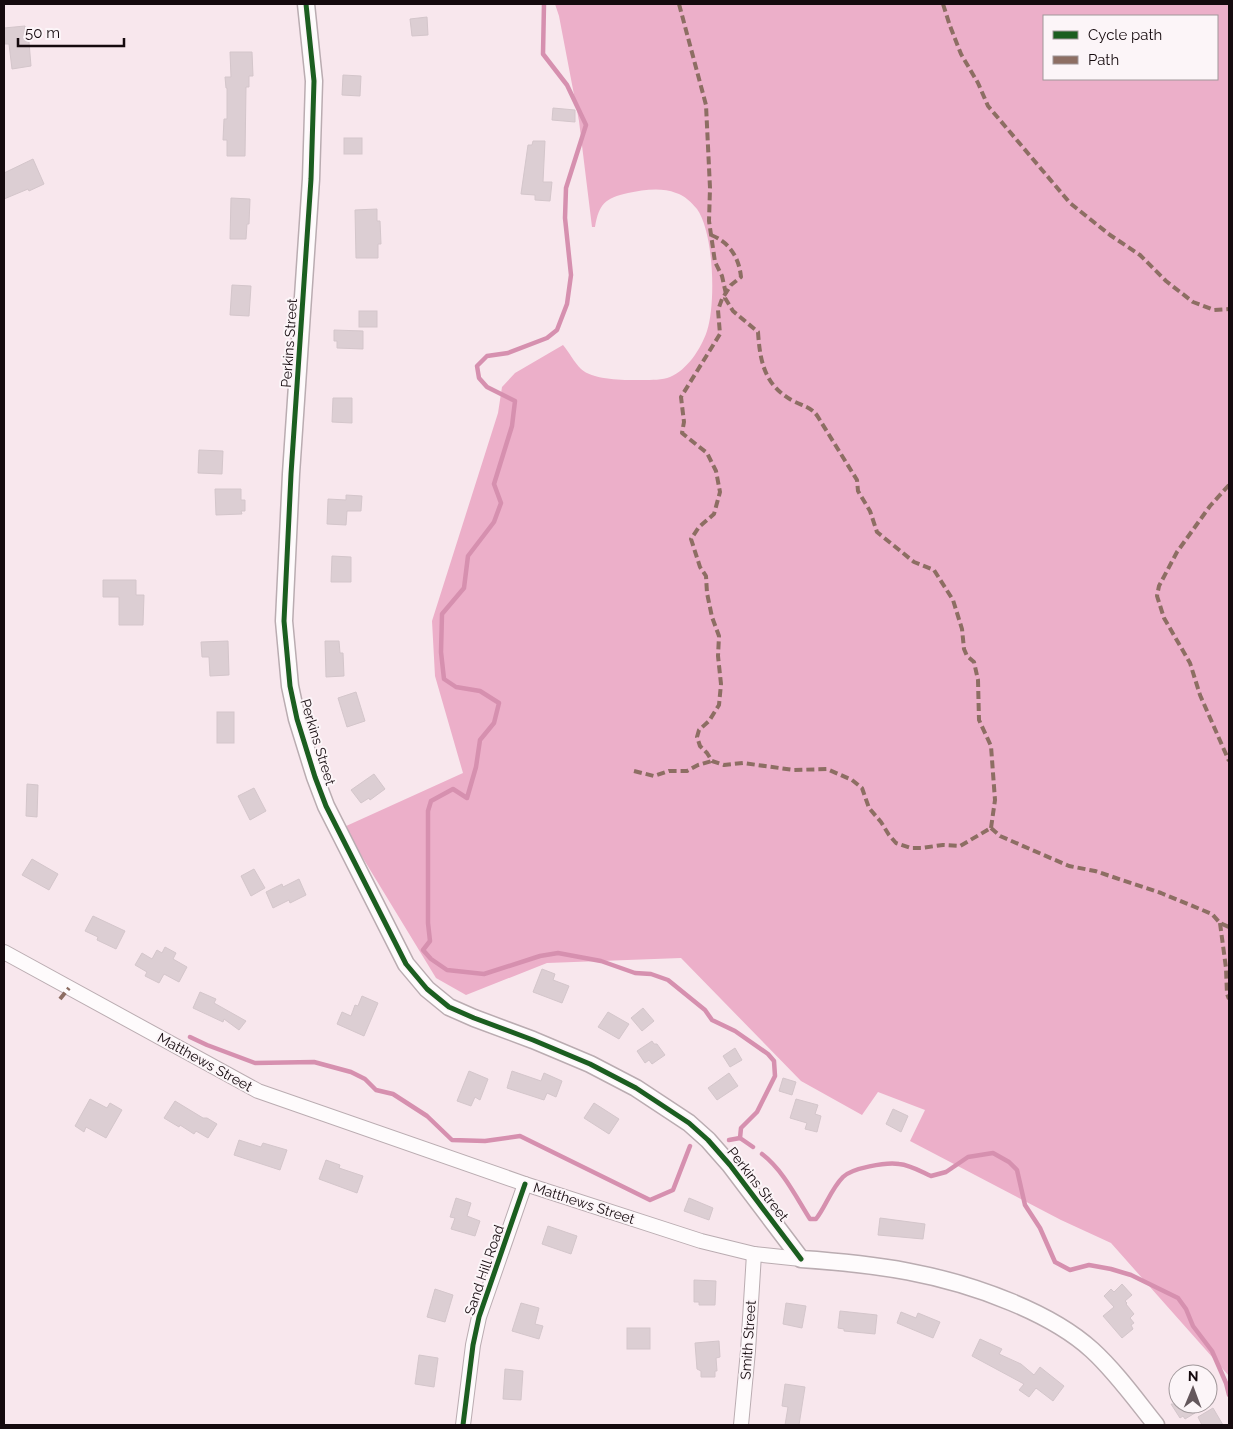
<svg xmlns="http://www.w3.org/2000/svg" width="1233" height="1429" viewBox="0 0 1233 1429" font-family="Raleway,sans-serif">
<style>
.forest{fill:#ecafc9;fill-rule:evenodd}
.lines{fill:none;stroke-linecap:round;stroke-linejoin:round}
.stream{stroke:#d690af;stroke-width:4.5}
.building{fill:#dcced3;stroke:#d4c6cb}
.minor-casing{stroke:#baacb1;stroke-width:16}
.tertiary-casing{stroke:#baacb1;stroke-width:19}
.minor{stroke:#fefbfc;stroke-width:14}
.tertiary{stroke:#fefbfc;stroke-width:16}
.quiet{stroke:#8d6e63;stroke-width:4;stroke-dasharray:8 4;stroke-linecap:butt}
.cycleway-casing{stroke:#fcf5f8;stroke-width:8}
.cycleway{stroke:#1b5e20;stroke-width:5}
.labels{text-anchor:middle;stroke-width:4;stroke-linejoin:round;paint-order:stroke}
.street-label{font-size:14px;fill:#150a0e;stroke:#fcf5f8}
</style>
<rect width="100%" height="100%" fill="#f8e7ed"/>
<path class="forest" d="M 555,4 L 1229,4 L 1229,1376 L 1111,1243 L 1061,1220 L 910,1141 L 925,1110 L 878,1092 L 862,1115 L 801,1081 L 681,958 L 547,963 L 466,995 L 436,978 L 344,827 L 463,773 L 435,676 L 432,621 L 498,413 L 502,387 L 515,373 L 563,345 C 569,352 574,362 581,369 C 594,381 627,380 643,380 C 651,380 663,380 670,377 C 687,370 701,349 707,331 C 716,304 714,233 697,209 C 692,203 684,195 676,193 C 661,187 643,190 628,193 C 605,198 599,204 595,227 L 592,227 L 579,121 L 559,16 ZM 1044,16 L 1217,16 L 1217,79 L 1044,79 Z"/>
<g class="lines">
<g class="stream">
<polyline points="544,4 543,54 567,85 586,125 566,188 565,218 571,275 567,304 557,330 547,338 508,353 487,356 477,366 479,378 487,387 515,401 512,426 494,484 501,503 494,522 468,556 464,588 442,614 441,652 444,679 456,687 480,691 499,703 494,723 480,740 476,767 467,798 453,789 431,801 428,811 428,923 430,941 423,950 431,959 447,970 484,974 540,956 558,953 601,961 635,973 651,974 668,980 705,1010 712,1020 735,1031 768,1054 774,1061 775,1076 757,1112 741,1128 740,1138 753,1147"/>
<polyline points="190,1037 207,1045 255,1063 314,1062 351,1072 365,1079 376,1090 393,1094 427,1116 452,1140 485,1141 520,1136 650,1200 673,1190 690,1146"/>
<polyline points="729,1140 740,1138"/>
<path d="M 762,1154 C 783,1170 796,1197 810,1219 L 816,1219 C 826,1206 831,1189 843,1177 C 852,1168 886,1162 899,1164 C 910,1165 920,1171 931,1176 L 946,1172 L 968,1157 L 993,1153 L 1009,1162 L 1017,1170 L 1025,1205 L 1040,1228 L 1055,1262 L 1070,1270 L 1089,1265 L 1111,1269 L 1131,1275 L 1178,1298 L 1186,1309 L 1193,1326 L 1212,1351 L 1226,1383 L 1229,1395"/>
</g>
</g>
<g class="building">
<polygon points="427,17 428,35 412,36 410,19"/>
<polygon points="25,26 26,41 29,42 31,66 12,69 9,44 5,44 4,28"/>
<polygon points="230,52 252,52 253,76 249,76 249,87 246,87 245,156 227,156 227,140 223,140 224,119 227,119 227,88 226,88 225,77 231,77"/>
<polygon points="343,75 361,76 360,96 342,95"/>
<polygon points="553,108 575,110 575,122 552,120"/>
<rect x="344" y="138" width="18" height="16"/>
<polygon points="533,141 545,141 543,182 552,182 550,201 535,200 535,195 521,194 528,145 532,145"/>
<polygon points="33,159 44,184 29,191 28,189 4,199 4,173"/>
<polygon points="231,198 250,199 249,224 247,224 246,239 230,239"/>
<polygon points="377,209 377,221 380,221 381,244 378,244 378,258 356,258 355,210"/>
<polygon points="232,285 251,286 249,316 230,315"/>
<rect x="359" y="311" width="18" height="16"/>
<polygon points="334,330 363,331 363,349 337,348 337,341 334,341"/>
<polygon points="333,398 352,398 352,423 332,422"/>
<polygon points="199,450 223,451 222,474 198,473"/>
<polygon points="215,489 241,489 241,500 245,500 245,511 241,511 242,514 216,515"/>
<polygon points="346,495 362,496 361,511 347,511 346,525 327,524 328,499 346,500"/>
<polygon points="332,556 351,557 351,582 331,582"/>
<polygon points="103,580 136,580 136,595 144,595 143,625 119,625 119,597 103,597"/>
<polygon points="228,641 229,675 210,676 209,657 202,657 201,642"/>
<polygon points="325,641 339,641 340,653 343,653 344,676 326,677"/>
<polygon points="356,692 365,721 347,727 338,698"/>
<rect x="217" y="712" width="17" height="31"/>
<polygon points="374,774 385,789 370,800 369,798 361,803 351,790"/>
<polygon points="27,784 38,785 37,817 26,816"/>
<polygon points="254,788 266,811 250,820 238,796"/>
<polygon points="32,859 58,874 49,890 22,875"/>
<polygon points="254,869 265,888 251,896 241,876"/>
<polygon points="299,879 306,895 290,903 289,900 273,908 266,892 282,884 283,887"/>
<polygon points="93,916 125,931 116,949 97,940 98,937 85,931"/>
<polygon points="165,947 176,953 173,959 187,967 179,982 164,974 159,983 145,976 147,972 135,965 142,953 152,959 157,950 162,953"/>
<polygon points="542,969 555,974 553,980 569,986 562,1003 533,992"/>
<polygon points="200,992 216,999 214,1003 246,1021 239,1030 224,1019 223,1022 193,1008"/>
<polygon points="362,996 378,1003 364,1036 337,1024 342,1012 351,1016 355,1005 358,1006"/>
<polygon points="643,1008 654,1021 642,1031 631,1018"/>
<polygon points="608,1012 629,1024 619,1039 598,1027"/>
<polygon points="652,1041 654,1044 657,1044 665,1055 652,1064 649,1060 645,1063 637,1051"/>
<polygon points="735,1048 742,1060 730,1067 723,1056"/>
<polygon points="469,1071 488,1079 480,1100 475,1097 471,1106 457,1101"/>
<polygon points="512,1071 541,1081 544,1073 562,1081 556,1097 547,1093 544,1100 507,1088"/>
<polygon points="729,1073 738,1086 717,1100 708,1088"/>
<polygon points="783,1078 796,1082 792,1095 779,1091"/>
<polygon points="90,1099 107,1108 110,1103 122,1110 106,1138 86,1127 84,1132 75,1126"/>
<polygon points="796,1099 818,1105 815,1114 821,1116 817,1132 805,1129 807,1123 790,1118"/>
<polygon points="175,1101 203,1118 207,1118 217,1124 208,1138 196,1131 194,1134 180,1125 179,1127 164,1118"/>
<polygon points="594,1103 619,1119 609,1134 584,1118"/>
<polygon points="893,1109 908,1116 901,1132 886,1124"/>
<polygon points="239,1140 261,1147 263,1143 287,1150 280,1170 234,1155"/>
<polygon points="326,1160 340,1165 339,1168 363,1176 357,1193 319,1179"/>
<polygon points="456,1198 471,1203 467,1216 480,1221 475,1236 451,1229 455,1218 450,1217"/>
<polygon points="689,1198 713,1208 709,1220 684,1211"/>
<polygon points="880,1218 925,1224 923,1239 878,1235"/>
<polygon points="548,1226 577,1236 571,1254 542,1244"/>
<polygon points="694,1280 716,1281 715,1305 699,1305 699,1302 694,1302"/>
<polygon points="1122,1284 1132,1295 1125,1301 1127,1303 1126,1304 1134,1314 1130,1318 1134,1323 1131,1325 1133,1329 1122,1338 1103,1316 1114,1307 1104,1296 1111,1289 1114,1292"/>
<polygon points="435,1289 453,1295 445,1322 427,1317"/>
<polygon points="521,1303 539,1308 535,1324 543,1326 539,1339 512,1331"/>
<polygon points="786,1303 806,1306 802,1328 783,1324"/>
<polygon points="840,1311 877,1315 875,1334 844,1331 844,1329 838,1328"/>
<polygon points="901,1312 916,1318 918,1313 940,1322 933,1338 897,1323"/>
<rect x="627" y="1328" width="23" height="21"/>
<polygon points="980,1339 1002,1349 999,1354 1021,1364 1034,1375 1040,1367 1064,1386 1053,1401 1036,1388 1029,1397 1019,1390 1024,1384 972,1356"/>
<polygon points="719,1341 720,1357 716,1358 717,1371 715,1371 715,1377 701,1377 701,1371 697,1369 695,1343"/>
<polygon points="419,1355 438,1358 434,1387 415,1384"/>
<polygon points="505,1369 523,1371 521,1400 503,1399"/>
<polygon points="785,1384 805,1387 799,1425 785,1425 788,1407 782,1406"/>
<polygon points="1171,1404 1206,1404 1194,1411 1195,1413 1185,1419 1183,1416 1180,1418"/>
<polygon points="1213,1408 1223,1425 1202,1425 1198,1417"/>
</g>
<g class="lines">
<g class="minor-casing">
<g id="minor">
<polyline points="4,952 258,1091 525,1184 701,1241 754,1254 801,1259"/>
<polyline points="463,1425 473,1345 479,1317 525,1184"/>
<polyline points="741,1425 748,1351 754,1254"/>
</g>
</g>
<g class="tertiary-casing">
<path id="tertiary" d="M 306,4 L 314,81 L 311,179 L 291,474 L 284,621 L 290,686 L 297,719 L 315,777 L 326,806 L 406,964 L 427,989 L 449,1007 L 474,1018 L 533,1040 L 590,1064 L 636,1088 L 689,1123 L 708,1140 L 730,1165 L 801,1259 C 876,1264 941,1273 1011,1302 C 1040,1314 1069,1329 1092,1350 C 1116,1372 1136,1400 1156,1425"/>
</g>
<use href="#minor" class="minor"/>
<use href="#tertiary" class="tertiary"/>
<g class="quiet">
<path d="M 679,4 L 706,105 L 710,188 L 709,221 L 715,262 L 722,276 L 726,294 L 725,298 L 733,311 L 758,332 C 760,361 764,385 793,401 C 803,406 812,407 818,417 L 857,480 L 858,491 L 870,511 L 877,532 L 914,562 L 934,570 L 953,600 L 962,629 L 964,649 L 967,656 L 974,662 L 978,680 L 979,720 L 991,746 L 995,800 L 991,828"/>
<polyline points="943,4 950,26 961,54 978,83 988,106 1070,203 1110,235 1140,255 1166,281 1193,302 1214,310 1229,309"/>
<path d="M 711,235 C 729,242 739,257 741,277 L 731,285 L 722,299 L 718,310 L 720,334 L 681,397 L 684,422 L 682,433 L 707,453 L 716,471 L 720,492 L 714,514 L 699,527 L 691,539 L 700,567 L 706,576 L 707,593 L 712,617 L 719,636 L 718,656 L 721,684 L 719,705 L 709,721 L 699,730 L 697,737 L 700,746 L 707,753 L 712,761 L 724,765 L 743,763 L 794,770 L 827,769 L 852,780 L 862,788 L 869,808 L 881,822 L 889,835 L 896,843 L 911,848 L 921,848 L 943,845 L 960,846 L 991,828"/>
<polyline points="1229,485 1210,506 1177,552 1159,586 1157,596 1164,618 1190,663 1200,695 1229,761"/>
<polyline points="634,771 654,776 669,771 687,771 698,765 712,761"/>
<polyline points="991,828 1000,836 1069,866 1095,871 1161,893 1212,914 1220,923 1229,927"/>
<polyline points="1220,923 1226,968 1227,994 1229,999"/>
<polyline points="60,999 69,988"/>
</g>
<g class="cycleway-casing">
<g id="cycleway">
<polyline points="306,4 314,81 311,179 291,474 284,621 290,686 297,719 315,777 326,806 406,964 427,989 449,1007 474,1018 533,1040 590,1064 636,1088 689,1123 708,1140 730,1165 801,1259"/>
<polyline points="463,1425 473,1345 479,1317 525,1184"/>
</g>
</g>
<use href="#cycleway" class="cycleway"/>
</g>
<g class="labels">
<g class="street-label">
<text transform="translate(289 343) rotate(-86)" y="5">Perkins Street</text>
<text transform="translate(318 742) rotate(73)" y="5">Perkins Street</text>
<text transform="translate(205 1062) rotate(29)" y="5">Matthews Street</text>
<text transform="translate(758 1184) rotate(52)" y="5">Perkins Street</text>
<text transform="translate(584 1203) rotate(18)" y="5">Matthews Street</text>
<text transform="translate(484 1270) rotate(-71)" y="5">Sand Hill Road</text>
<text transform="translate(748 1340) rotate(-86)" y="5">Smith Street</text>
</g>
</g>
<rect width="1233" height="1429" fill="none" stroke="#150a0e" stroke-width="10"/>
<rect x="1043" y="15" width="175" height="65" fill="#fcf5f8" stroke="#a0979a"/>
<rect x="1053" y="31" width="25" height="8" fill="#1b5e20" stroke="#a0979a"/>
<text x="1088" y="40" font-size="15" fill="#150a0e">Cycle path</text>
<rect x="1053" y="56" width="25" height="8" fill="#8d6e63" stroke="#a0979a"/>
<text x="1088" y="65" font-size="15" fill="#150a0e">Path</text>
<g transform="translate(1193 1389) rotate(1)"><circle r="24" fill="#fcf5f8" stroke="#a0979a"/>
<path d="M0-4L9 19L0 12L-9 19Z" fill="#64575c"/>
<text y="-8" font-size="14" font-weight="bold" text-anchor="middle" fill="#150a0e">N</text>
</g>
<path d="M18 38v8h106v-8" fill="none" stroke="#150a0e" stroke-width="2.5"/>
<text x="25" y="38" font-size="15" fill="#150a0e" stroke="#fcf5f8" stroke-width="4" paint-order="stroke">50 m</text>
</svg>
